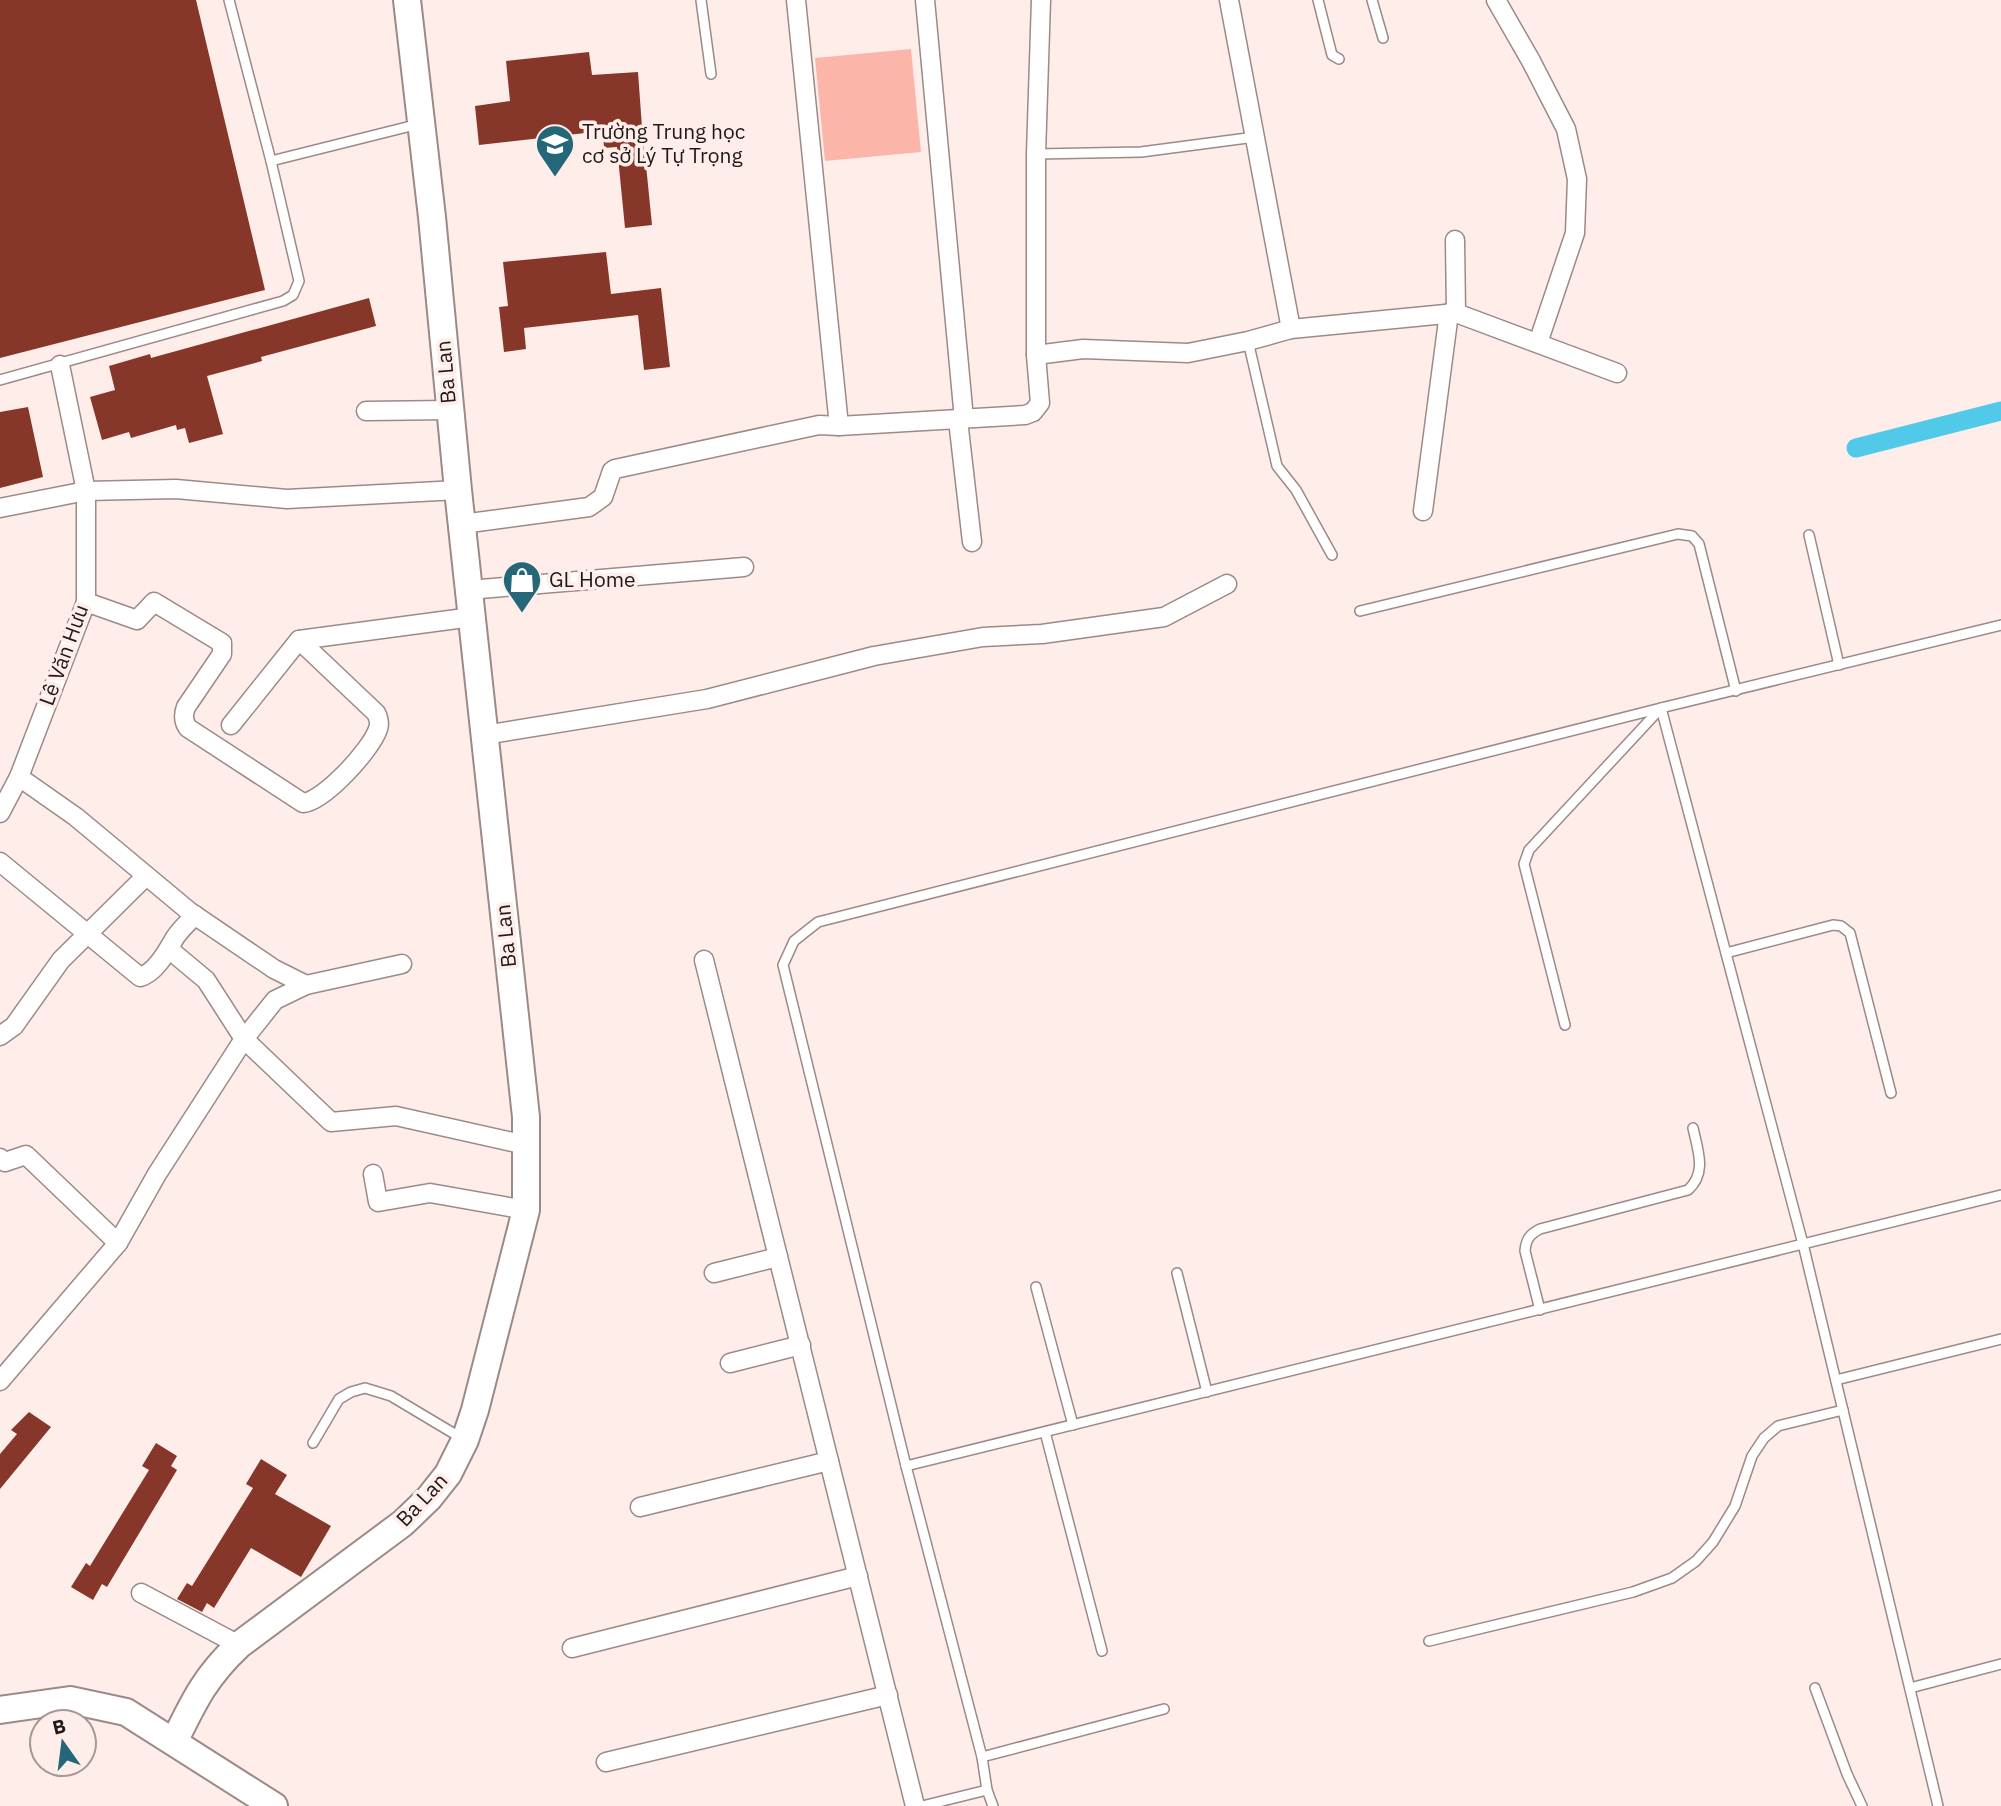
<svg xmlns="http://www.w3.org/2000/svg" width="2001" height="1806" viewBox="0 0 2001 1806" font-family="'IBM Plex Sans',sans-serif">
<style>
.green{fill:#fcb6a9}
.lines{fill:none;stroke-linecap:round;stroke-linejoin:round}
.canal{stroke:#51cae9;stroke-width:19}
.building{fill:#87362a}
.lane-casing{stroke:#9b8a87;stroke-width:12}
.street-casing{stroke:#9b8a87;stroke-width:21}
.secondary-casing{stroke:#9b8a87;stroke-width:30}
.lane{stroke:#fff;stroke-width:9}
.street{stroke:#fff;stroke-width:18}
.secondary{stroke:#fff;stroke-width:26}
.labels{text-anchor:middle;stroke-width:7;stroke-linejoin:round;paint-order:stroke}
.poi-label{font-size:21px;fill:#1f1918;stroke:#ffede9;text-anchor:start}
.street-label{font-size:21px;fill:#1f1918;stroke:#ffede9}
</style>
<rect width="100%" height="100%" fill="#ffede9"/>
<polygon class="green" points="911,49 921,152 825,161 815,58"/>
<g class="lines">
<polyline class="canal" points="1856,448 2001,411"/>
</g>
<g class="building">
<polygon points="0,0 196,0 265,290 0,358"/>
<polygon points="589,52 592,75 638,72 644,155 645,155 652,225 625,228 617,147 604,148 603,131 479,145 475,106 510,101 506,61"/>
<polygon points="606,252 611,294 661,288 670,367 644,370 638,315 524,328 526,349 504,352 499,307 508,306 503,262"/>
<polygon points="369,298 376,326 261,357 262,361 207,376 223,434 189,443 185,428 177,430 176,425 131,438 129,432 102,440 90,397 115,390 109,366 150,354 151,358"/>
<polygon points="28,407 43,477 0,488 0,412"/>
<polygon points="29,1412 51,1427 0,1489 0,1454 17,1434 11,1430"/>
<polygon points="156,1443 177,1456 171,1466 177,1470 107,1587 102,1584 93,1600 71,1587 86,1563 90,1566 149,1470 142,1466"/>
<polygon points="261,1459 287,1475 275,1494 331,1526 301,1577 251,1548 214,1608 207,1603 202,1612 177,1599 187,1583 192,1586 253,1488 246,1484"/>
</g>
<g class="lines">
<g class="lane-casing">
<g id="lane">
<polyline points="701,0 711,74"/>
<polyline points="1318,0 1332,55 1339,59"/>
<polyline points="1372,0 1383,38"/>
<polyline points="1036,154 1141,152 1255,137"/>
<polyline points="271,161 419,124"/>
<polyline points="1248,341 1277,466 1296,490 1332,555"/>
<polyline points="0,380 283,301 293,295 299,281 271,161 229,0"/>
<polyline points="1809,535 1839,665"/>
<polyline points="1360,611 1678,534 1692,536 1699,544 1736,691"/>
<polyline points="1661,708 1803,1244 1938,1806"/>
<polyline points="1726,953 1833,925 1841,926 1850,933 1891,1093"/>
<polyline points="1565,1025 1524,864 1529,850 1660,709"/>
<polyline points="1177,1273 1207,1392"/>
<polyline points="1036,1287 1073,1425"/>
<path d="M 1540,1310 L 1525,1251 C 1526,1239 1530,1234 1540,1229 L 1688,1190 C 1707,1173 1698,1151 1693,1128"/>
<polyline points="1836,1380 2001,1339"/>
<polyline points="1045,1432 1102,1651"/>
<polyline points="313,1443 339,1399 351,1392 365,1388 391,1396 463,1439"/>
<polyline points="906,1466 2001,1195"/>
<polyline points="1429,1641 1633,1592 1672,1578 1696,1561 1713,1542 1735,1506 1752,1456 1764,1438 1778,1426 1843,1410"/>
<polyline points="1815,1688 1847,1774 1862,1806"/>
<polyline points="1910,1688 2001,1664"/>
<polyline points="982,1757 1164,1709"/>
<polyline points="922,1806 987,1790"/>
<polyline points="993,1806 987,1790 982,1757 906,1466 783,965 794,941 818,922 1661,708 2001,625"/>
</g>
</g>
<g class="street-casing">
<g id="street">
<polyline points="796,0 839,426"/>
<polyline points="925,0 964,419"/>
<polyline points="1229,0 1291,329"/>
<polyline points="1496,0 1531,61 1566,129 1577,179 1575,233 1538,343"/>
<polyline points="1456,313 1617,373"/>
<polyline points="1036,355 1036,154 1041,0"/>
<polyline points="366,411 450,410"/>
<polyline points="958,420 972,542"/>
<polyline points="0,508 86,491 176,489 287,499 458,490"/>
<polyline points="1423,511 1449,313"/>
<polyline points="462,524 589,507 603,497 612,471 615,469 819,425 839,426 1025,415 1033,412 1040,403 1036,355 1083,349 1188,353 1248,341 1291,329 1456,313 1455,240"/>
<polyline points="469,590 744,567"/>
<path d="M 86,602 L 137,620 L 154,602 L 222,643 L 222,654 L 186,707 C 183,715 183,721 188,728 L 303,803 C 324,801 371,750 378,729 C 380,723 379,719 376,713 L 299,640"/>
<polyline points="231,725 299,640 472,617"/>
<polyline points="484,735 707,699 874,656 983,637 1042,634 1164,617 1227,584"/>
<polyline points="19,777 76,817 190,912 274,969 306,985"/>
<polyline points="0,813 19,777 86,602 86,491 60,365"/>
<path d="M 0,862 L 140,977 C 155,973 166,953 173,941 C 178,931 188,923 195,915"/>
<polyline points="170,950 206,980 244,1039 331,1122 396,1116 526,1145"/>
<polyline points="704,960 915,1806"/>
<polyline points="0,1036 14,1026 61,960 146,876"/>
<polyline points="0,1158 5,1162 26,1155 118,1243"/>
<polyline points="373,1174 378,1202 430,1193 526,1210"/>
<polyline points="714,1273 778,1257"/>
<polyline points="730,1363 801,1345"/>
<polyline points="0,1381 118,1243 157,1174 244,1039 275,1000 306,985 402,964"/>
<polyline points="640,1507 829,1461"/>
<polyline points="141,1593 239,1645"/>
<polyline points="572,1648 858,1576"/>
<polyline points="606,1762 888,1695"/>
</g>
</g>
<g class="secondary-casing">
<g id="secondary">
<polyline points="0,1710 70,1700 126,1712 274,1806"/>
<path d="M 174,1742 C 194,1701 205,1677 239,1645 L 403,1523 L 429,1498 L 448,1474 L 465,1440 L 475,1410 L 526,1210 L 526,1117 L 458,490 L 432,217 L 407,0"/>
</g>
</g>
<use href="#lane" class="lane"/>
<use href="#street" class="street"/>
<use href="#secondary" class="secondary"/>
</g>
<defs>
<g id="school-pin" transform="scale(2.0125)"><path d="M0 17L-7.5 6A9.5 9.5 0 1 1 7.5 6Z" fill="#236778" stroke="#ffede9"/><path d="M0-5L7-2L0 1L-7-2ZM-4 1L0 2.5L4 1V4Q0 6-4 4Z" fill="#fff"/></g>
<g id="shop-pin" transform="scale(2.0125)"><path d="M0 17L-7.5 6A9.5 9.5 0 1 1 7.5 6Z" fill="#236778" stroke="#ffede9"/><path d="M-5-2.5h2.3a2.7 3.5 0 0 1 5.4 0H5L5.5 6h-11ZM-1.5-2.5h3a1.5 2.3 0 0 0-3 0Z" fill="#fff"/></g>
</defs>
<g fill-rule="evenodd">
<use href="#school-pin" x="555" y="144"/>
<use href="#shop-pin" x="522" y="580"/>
</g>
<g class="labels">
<g class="poi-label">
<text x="582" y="139">Trường Trung học<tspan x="582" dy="24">cơ sở Lý Tự Trọng</tspan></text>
<text x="549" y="587">GL Home</text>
</g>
<g class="street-label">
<text transform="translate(446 372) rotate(-95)" y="7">Ba Lan</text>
<text transform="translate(64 655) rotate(-70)" y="7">Lê Văn Hưu</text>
<text transform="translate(506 936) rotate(-96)" y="7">Ba Lan</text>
<text transform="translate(422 1500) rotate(-47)" y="7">Ba Lan</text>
</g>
</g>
<g transform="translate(63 1743) rotate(346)"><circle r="33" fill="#ffede9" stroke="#a59895" stroke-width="2"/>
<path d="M0-5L12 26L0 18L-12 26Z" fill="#236778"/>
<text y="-10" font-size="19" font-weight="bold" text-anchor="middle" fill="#1f1918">B</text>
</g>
</svg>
